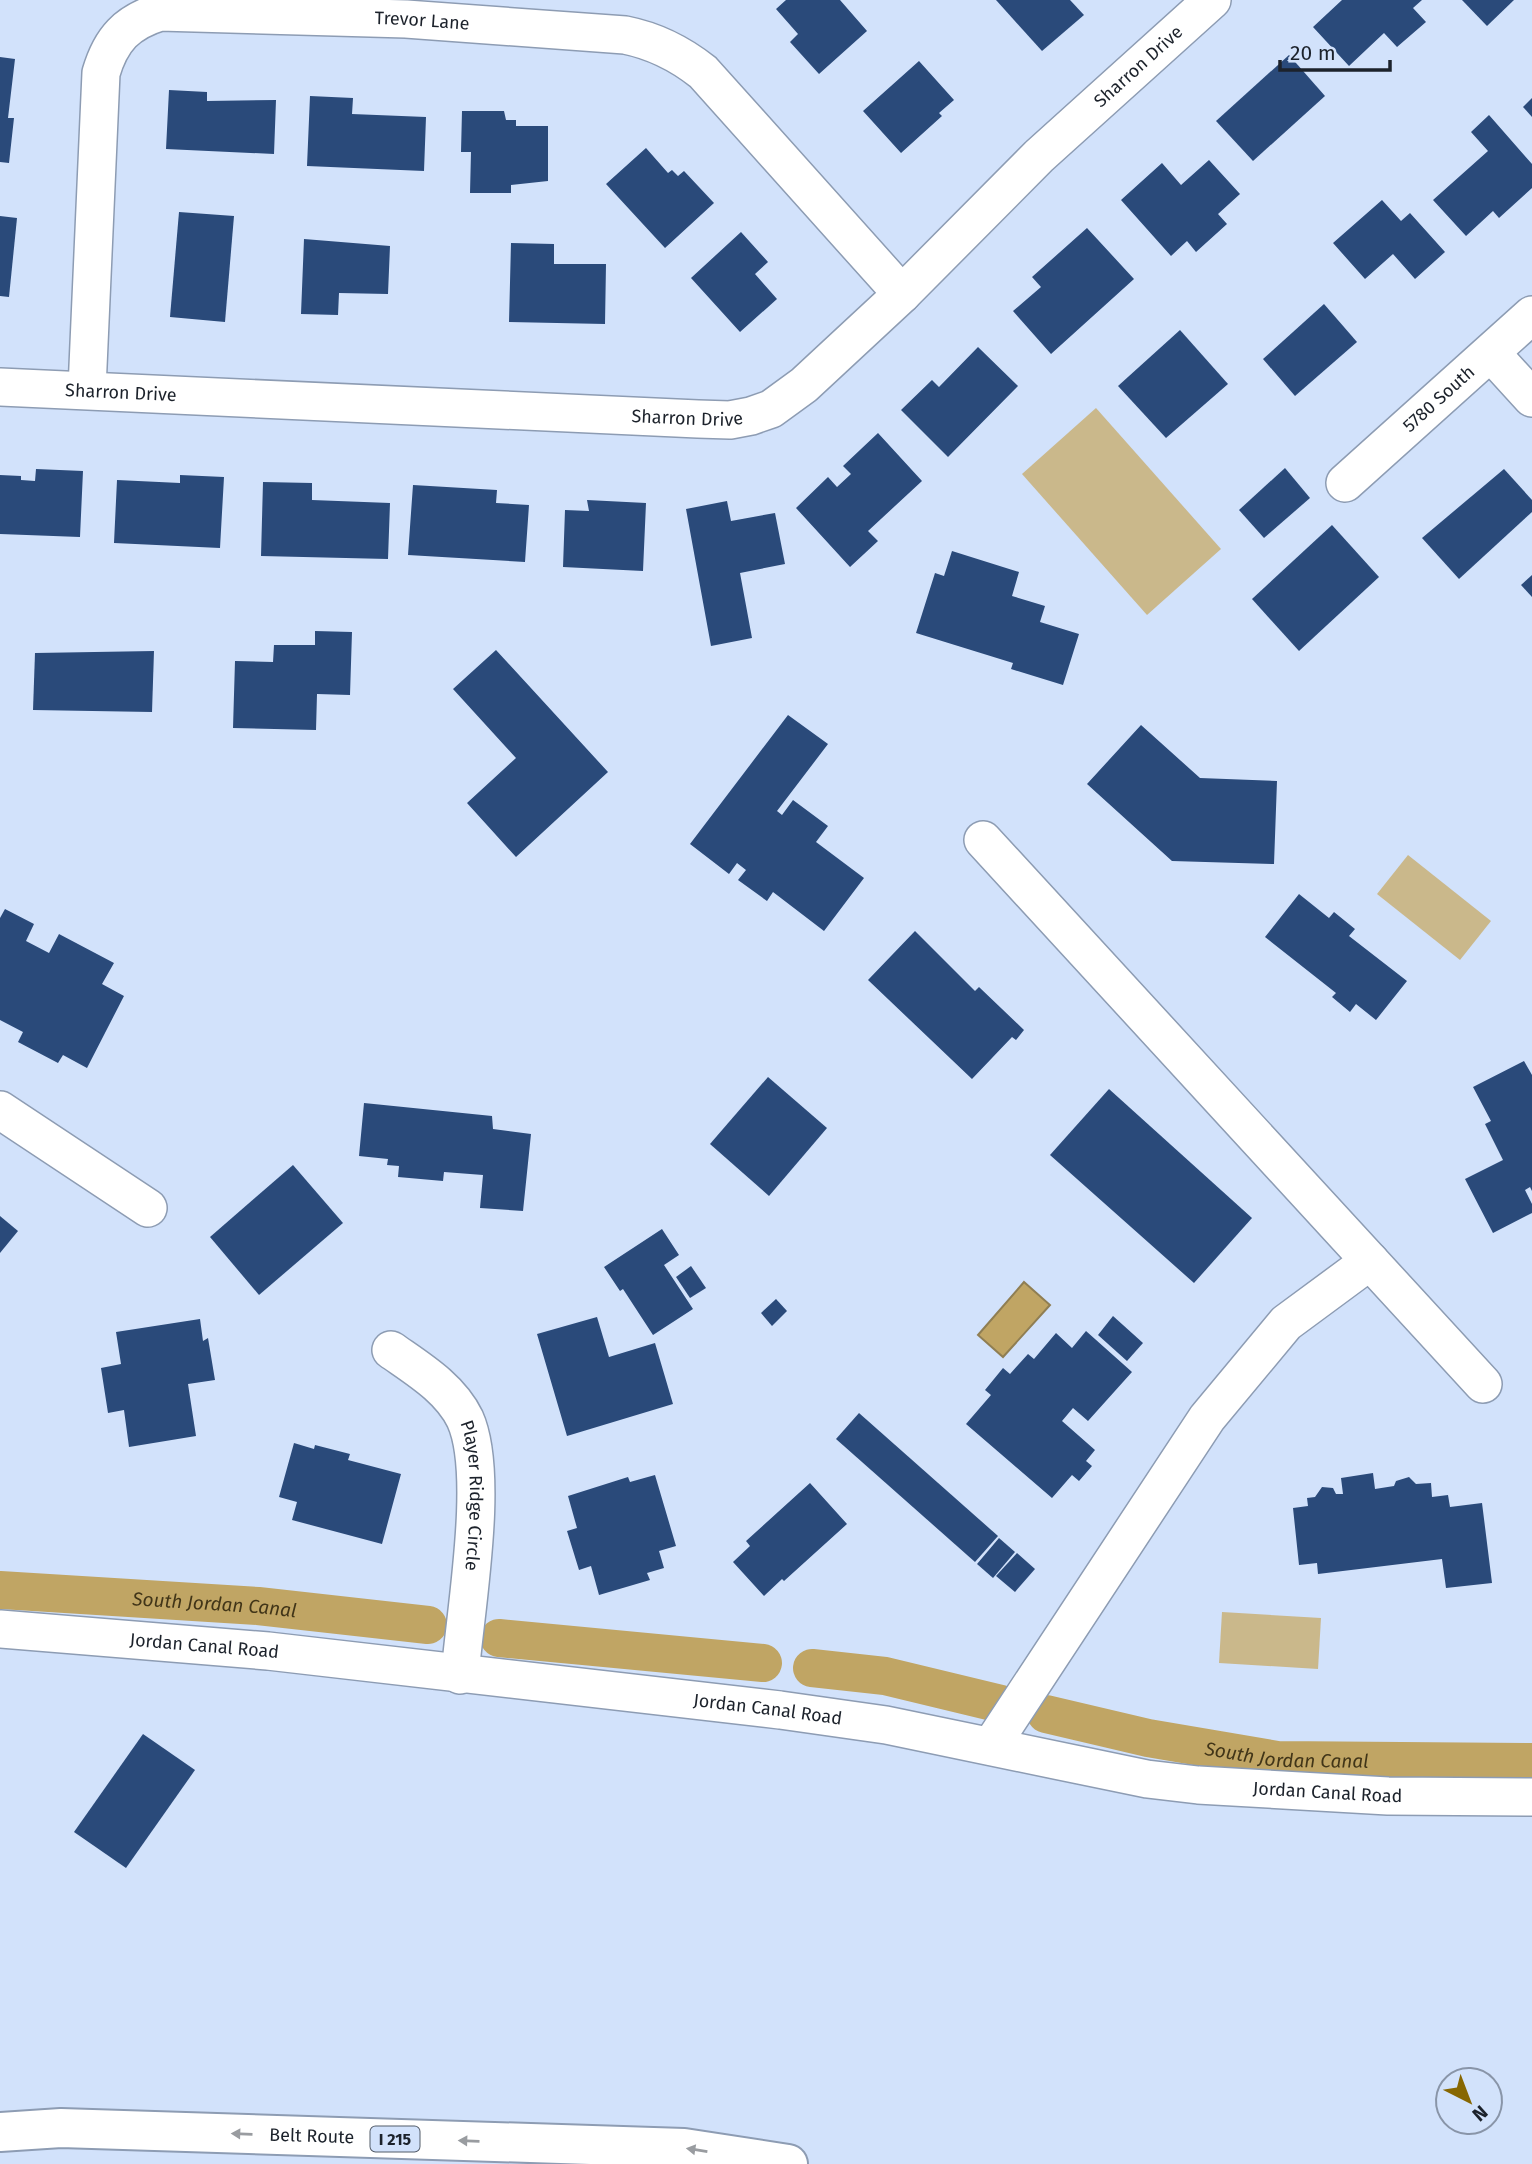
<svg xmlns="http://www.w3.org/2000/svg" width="1532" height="2164" viewBox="0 0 1532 2164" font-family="'Fira Sans',sans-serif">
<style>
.green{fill:#cab88b}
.water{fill:#c0a564;stroke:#8f7e53;stroke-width:2}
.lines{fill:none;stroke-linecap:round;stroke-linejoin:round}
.canal{stroke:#c0a564;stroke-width:38}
.building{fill:#2a4a7a}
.minor-casing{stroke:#8d9cb3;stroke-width:40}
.highway-casing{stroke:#8d9cb3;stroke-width:42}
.minor{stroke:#fff;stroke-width:37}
.highway{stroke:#fff;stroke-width:38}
.oneway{fill:#999ca0}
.labels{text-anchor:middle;stroke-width:7;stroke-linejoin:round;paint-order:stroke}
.shield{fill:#d2e2fb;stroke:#535c69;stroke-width:2}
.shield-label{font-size:16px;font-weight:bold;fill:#1c222b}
.street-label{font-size:18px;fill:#1c222b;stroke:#d2e2fb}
.water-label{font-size:19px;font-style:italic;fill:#413518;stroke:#d2e2fb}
</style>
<rect width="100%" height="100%" fill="#d2e2fb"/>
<g class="green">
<polygon points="1096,408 1221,549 1147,615 1022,474"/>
<polygon points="1408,855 1491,921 1460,960 1377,894"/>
<polygon points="1222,1612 1321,1618 1318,1669 1219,1663"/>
</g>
<polygon class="water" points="1024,1282 1050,1305 1003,1357 978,1335"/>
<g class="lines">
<g class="canal">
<path id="s1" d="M 0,1590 L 258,1606 L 428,1625"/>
<polyline points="499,1638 763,1663"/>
<polyline points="812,1668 885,1676 1001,1704"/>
<path id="s2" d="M 1046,1714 L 1148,1738 L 1277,1760 L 1532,1762"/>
</g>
</g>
<g class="building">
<polygon points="786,0 840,0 867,31 819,74 790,42 798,34 776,9"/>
<polygon points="996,0 1070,0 1084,15 1042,51"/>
<polygon points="1342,0 1422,0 1413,8 1426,22 1397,47 1384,33 1349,66 1313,27"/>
<polygon points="1462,0 1514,0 1487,26"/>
<polygon points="1289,55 1325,96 1253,161 1216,121"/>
<polygon points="0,57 15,59 8,118 14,118 9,163 0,162"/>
<polygon points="919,61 954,100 939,113 942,116 901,153 863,111"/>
<polygon points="169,90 207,92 207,101 276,100 274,154 166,149"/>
<polygon points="310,96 353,98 352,114 426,117 424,171 307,166"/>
<polygon points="1532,98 1532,117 1523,107"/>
<polygon points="462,111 504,111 506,120 516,120 516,126 548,126 548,181 511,185 511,193 470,193 471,152 461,152"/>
<polygon points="1489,115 1532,164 1532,188 1499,218 1493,211 1466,236 1433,200 1488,151 1471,132"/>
<polygon points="646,148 668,173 672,170 678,176 684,171 714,203 665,248 606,184"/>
<polygon points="1209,160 1240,194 1218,214 1227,224 1196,252 1187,241 1171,256 1121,200 1162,163 1181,185"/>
<polygon points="1382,200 1401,221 1410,213 1445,252 1415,279 1393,254 1365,279 1333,243"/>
<polygon points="179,212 234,216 225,322 170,317"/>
<polygon points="0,216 17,218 9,297 0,296"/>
<polygon points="1087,228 1134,279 1051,354 1013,311 1041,287 1032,277"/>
<polygon points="741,232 768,262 755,274 777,299 740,332 691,278"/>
<polygon points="304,239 390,246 388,294 339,293 338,315 301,314"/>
<polygon points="511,243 554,244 554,264 606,264 605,324 509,322"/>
<polygon points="1324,304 1357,342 1295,396 1263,359"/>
<polygon points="1180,330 1228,384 1166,438 1118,386"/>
<polygon points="978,347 1018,386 948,457 901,410 932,380 939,387"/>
<polygon points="878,433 922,481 868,531 878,541 850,567 796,508 828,477 837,487 851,474 843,466"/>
<polygon points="1285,468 1310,498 1264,538 1239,510"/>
<polygon points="36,469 83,471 80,537 0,534 0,475 21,476 21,480 35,481"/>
<polygon points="1504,469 1532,500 1532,512 1459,579 1422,538"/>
<polygon points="180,475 224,477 220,548 114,543 117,480 180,483"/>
<polygon points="263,482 312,483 312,500 390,503 388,559 261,556"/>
<polygon points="413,485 497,490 496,503 529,505 525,562 408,555"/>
<polygon points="587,500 646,503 643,571 563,567 565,510 589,511"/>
<polygon points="727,501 731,521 775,513 785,564 740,573 752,638 711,646 686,509"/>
<polygon points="1332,525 1379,577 1299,651 1252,599"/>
<polygon points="952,551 1019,572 1012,596 1045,606 1040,622 1079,634 1063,685 1011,669 1013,663 916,633 935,573 944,576"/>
<polygon points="1532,575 1532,597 1521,585"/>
<polygon points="315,631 352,632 350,695 317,694 316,730 233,728 235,661 273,662 274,645 315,645"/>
<polygon points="496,650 608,772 516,857 467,803 516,758 453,689"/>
<polygon points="154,651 152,712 33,710 35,653"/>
<polygon points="788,715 828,744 777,811 782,815 793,800 828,826 816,842 864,878 824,931 773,892 767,901 738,880 746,870 737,863 729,874 690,844"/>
<polygon points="1141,725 1200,778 1277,781 1274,864 1172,861 1087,784"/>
<polygon points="1299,894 1329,918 1334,912 1355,929 1349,936 1407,981 1376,1020 1356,1004 1350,1012 1332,997 1336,993 1265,937"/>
<polygon points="5,909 34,924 26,941 49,953 59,934 114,963 102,984 124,996 87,1068 63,1055 58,1063 18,1042 23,1032 0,1020 0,918"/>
<polygon points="915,931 975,991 979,987 1024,1030 1016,1040 1012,1037 972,1079 868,980"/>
<polygon points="1524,1061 1532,1075 1532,1191 1530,1187 1525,1190 1532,1204 1532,1213 1493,1233 1465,1179 1503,1160 1485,1124 1491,1121 1473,1087"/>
<polygon points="768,1077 827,1128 769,1196 710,1144"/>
<polygon points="1109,1089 1252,1218 1194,1283 1050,1155"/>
<polygon points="364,1103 492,1116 493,1129 531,1134 523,1211 480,1208 483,1175 444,1172 443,1181 398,1177 399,1166 387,1165 388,1159 359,1156"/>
<polygon points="293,1165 343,1223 259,1295 210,1237"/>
<polygon points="0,1216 18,1231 0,1253"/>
<polygon points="662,1229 679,1255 664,1265 693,1309 653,1335 623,1289 620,1291 604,1267"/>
<polygon points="691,1266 706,1288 690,1298 676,1277"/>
<polygon points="776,1299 787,1311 772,1326 761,1313"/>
<polygon points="1113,1316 1143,1343 1127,1361 1098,1335"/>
<polygon points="597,1317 609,1357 655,1343 673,1404 567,1436 537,1334"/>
<polygon points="200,1319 203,1341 208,1338 215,1380 188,1384 196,1436 129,1447 124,1410 108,1413 101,1368 121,1364 116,1332"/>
<polygon points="1086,1331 1132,1372 1088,1421 1073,1408 1062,1421 1095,1450 1086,1461 1092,1466 1079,1481 1072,1475 1052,1498 966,1424 991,1395 985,1390 1003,1368 1010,1374 1028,1354 1034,1359 1056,1333 1072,1348"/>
<polygon points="859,1413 998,1536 975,1562 836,1439"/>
<polygon points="294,1443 314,1449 315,1445 350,1454 348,1460 401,1474 382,1544 292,1520 297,1502 279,1497"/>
<polygon points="1373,1473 1375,1489 1394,1486 1396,1481 1409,1477 1416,1484 1431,1483 1432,1497 1448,1495 1450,1507 1482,1503 1492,1583 1446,1588 1442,1559 1318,1574 1317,1563 1299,1565 1293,1508 1308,1506 1307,1498 1315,1497 1322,1487 1333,1488 1336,1494 1343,1494 1341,1478"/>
<polygon points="655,1475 676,1546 659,1551 664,1568 647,1573 650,1580 599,1595 591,1566 579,1570 567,1531 577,1528 568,1496 628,1477 630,1482"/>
<polygon points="810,1483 847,1524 784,1581 782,1579 764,1596 733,1562 750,1546 746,1541"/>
<polygon points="999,1538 1015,1552 993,1578 977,1564"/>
<polygon points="1017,1553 1035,1569 1015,1592 996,1576"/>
<polygon points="143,1734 195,1770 126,1868 74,1832"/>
</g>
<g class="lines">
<g class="minor-casing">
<g id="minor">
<polyline points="1491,353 1532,398"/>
<path id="s3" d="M 0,387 L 698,419 L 730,420 L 751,416 L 771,409 L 804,385 L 902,294 L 1039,156 L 1212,0"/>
<path id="s4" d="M 87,389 L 101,73 C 111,39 127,22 160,12 L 406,19 L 625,35 C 655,41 679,53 703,72 L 902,294"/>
<path id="s5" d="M 1345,483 L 1532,315"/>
<polyline points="983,840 1483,1384"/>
<polyline points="0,1110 148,1208"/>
<path id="s6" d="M 391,1350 C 418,1369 450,1388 465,1419 C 490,1474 465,1612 460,1675"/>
<path id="s7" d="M 0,1629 L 268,1651 L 780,1710 L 886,1725 L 1147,1779 L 1198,1785 L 1388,1796 L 1532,1797"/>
<polyline points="991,1746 1207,1418 1286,1323 1370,1261"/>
</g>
</g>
<g class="highway-casing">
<g id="highway">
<path id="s8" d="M 0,2132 L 61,2128 L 684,2148 L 788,2164"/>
</g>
</g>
<use href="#minor" class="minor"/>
<use href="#highway" class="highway"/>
</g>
<defs><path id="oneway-solid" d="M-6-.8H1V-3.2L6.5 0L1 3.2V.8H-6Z" transform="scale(1.75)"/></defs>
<g class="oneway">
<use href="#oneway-solid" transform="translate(242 2134) rotate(-178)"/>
<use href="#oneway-solid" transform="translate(469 2141) rotate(-178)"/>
<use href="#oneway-solid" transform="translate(697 2150) rotate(-171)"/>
</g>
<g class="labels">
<rect class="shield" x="370.5" y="2126.5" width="49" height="25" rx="5"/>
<g class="shield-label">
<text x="395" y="2145">I 215</text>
</g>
<g class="street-label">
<text dy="6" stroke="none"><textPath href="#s4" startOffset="668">Trevor Lane</textPath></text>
<text dy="6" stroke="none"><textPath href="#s3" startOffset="1276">Sharron Drive</textPath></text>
<text dy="6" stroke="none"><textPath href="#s3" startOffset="121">Sharron Drive</textPath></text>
<text dy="6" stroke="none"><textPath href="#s5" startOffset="126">5780 South</textPath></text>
<text dy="6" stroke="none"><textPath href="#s3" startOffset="688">Sharron Drive</textPath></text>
<text dy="6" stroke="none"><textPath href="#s6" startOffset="180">Player Ridge Circle</textPath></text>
<text dy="6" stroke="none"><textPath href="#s7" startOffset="205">Jordan Canal Road</textPath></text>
<text dy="6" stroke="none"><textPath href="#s7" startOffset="772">Jordan Canal Road</textPath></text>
<text dy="6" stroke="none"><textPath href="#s7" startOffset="1339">Jordan Canal Road</textPath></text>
<text dy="6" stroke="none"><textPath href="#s8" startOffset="312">Belt Route</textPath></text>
</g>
<g class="water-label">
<text dy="7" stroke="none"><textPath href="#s1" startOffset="215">South Jordan Canal</textPath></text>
<text dy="7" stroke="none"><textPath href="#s2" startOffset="245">South Jordan Canal</textPath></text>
</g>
</g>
<g transform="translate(1469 2101) rotate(138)"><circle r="33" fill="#d2e2fb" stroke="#8995a8" stroke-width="2"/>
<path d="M0-5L12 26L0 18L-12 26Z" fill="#876702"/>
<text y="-10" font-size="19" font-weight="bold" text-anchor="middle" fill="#1c222b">N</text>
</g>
<path d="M1280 60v10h110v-10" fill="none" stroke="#1c222b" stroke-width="3.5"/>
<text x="1290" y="60" font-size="21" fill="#1c222b" stroke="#d2e2fb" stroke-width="5" paint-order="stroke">20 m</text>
</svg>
